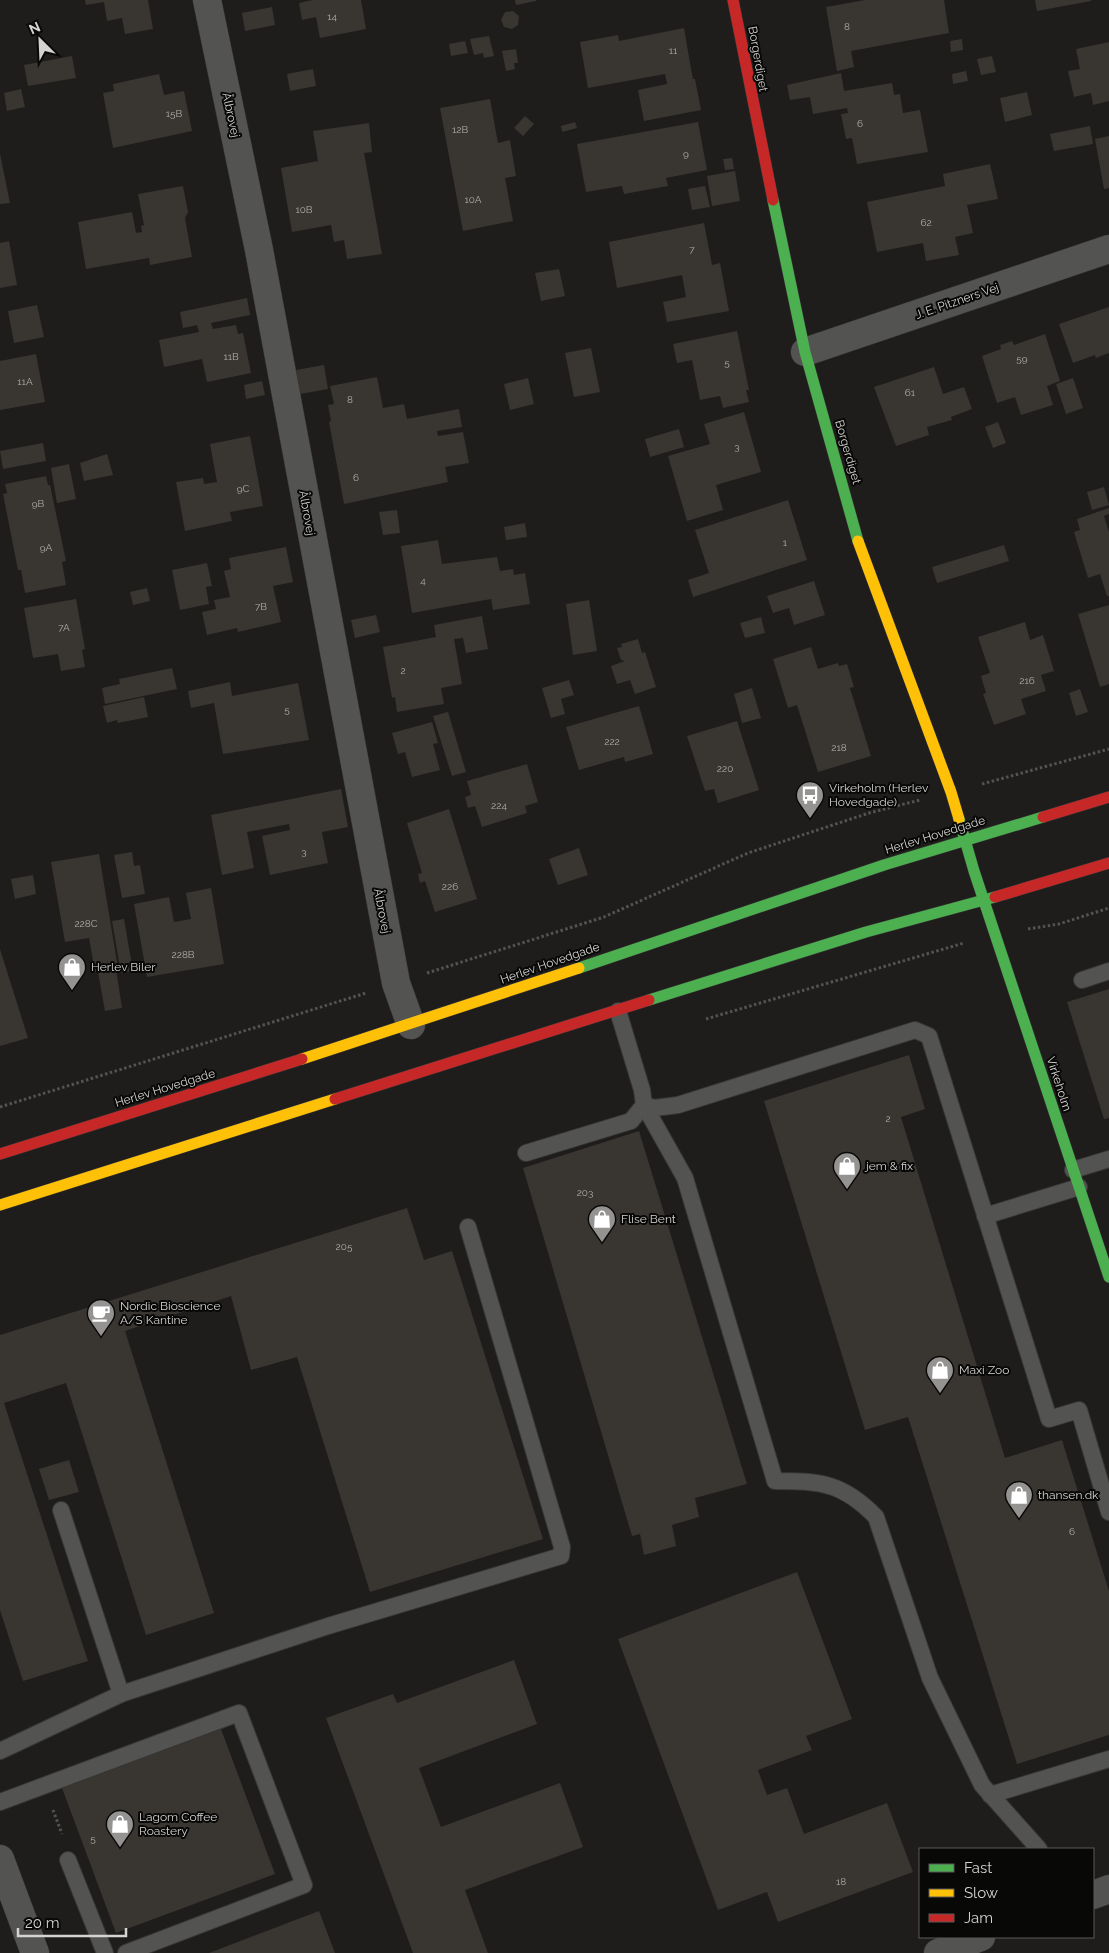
<svg xmlns="http://www.w3.org/2000/svg" width="1109" height="1953" viewBox="0 0 1109 1953" font-family="Raleway,sans-serif">
<style>
.building{fill:#393531}
.lines{fill:none;stroke-linecap:round;stroke-linejoin:round}
.lane-casing{stroke:#393837;stroke-width:18}
.street-casing{stroke:#393837;stroke-width:29}
.fast-casing{stroke:#393837;stroke-width:12}
.slow-casing{stroke:#393837;stroke-width:12}
.jam-casing{stroke:#393837;stroke-width:12}
.path{stroke:#535352;stroke-width:3;stroke-dasharray:2.5 2.5;stroke-linecap:butt}
.lane{stroke:#535352;stroke-width:16}
.street{stroke:#535352;stroke-width:28}
.fast{stroke:#4caf50;stroke-width:11}
.slow{stroke:#ffc107;stroke-width:11}
.jam{stroke:#c62828;stroke-width:11}
.labels{text-anchor:middle;stroke-width:4;stroke-linejoin:round;paint-order:stroke}
.number-label{font-size:10px;fill:#aeacaa}
.street-label{font-size:12px;fill:#d5d3d2;stroke:#080807}
.poi-label{font-size:12px;fill:#d5d3d2;stroke:#080807;text-anchor:start}
</style>
<rect width="100%" height="100%" fill="#1e1d1c"/>
<g class="building">
<polygon points="85,0 148,0 153,29 125,34 122,18 107,21 104,2 86,5"/>
<polygon points="313,0 361,0 366,29 320,38 316,17 302,20 299,3"/>
<polygon points="515,0 536,0 536,1 516,5"/>
<polygon points="865,0 944,0 949,33 851,51 854,67 837,71 826,7"/>
<polygon points="1035,0 1091,0 1091,1 1037,11"/>
<polygon points="272,7 275,25 245,31 242,13"/>
<polygon points="513,11 519,16 518,25 512,29 504,27 501,20 505,12"/>
<polygon points="684,28 691,69 693,79 695,79 701,110 644,121 638,90 667,84 665,74 588,88 580,42 618,35 619,41"/>
<polygon points="489,36 494,56 484,58 483,53 474,55 470,39"/>
<polygon points="962,39 963,50 951,52 950,41"/>
<polygon points="465,41 468,53 451,56 449,44"/>
<polygon points="1109,42 1109,101 1093,105 1091,93 1074,97 1068,71 1080,69 1076,49"/>
<polygon points="516,49 518,63 514,63 515,69 506,71 502,51"/>
<polygon points="72,56 76,78 28,86 24,65"/>
<polygon points="992,56 996,72 981,75 977,59"/>
<polygon points="313,69 316,86 290,91 287,74"/>
<polygon points="966,71 968,81 953,84 952,74"/>
<polygon points="841,73 844,91 892,83 894,95 900,94 903,113 920,110 928,152 857,164 852,138 846,139 841,114 848,113 847,108 813,114 810,97 790,100 787,85"/>
<polygon points="159,74 164,95 184,91 192,131 113,148 103,93 114,91 113,84"/>
<polygon points="21,89 25,107 7,111 4,93"/>
<polygon points="1027,92 1032,115 1005,122 1000,98"/>
<polygon points="490,99 498,143 510,140 516,176 505,178 513,221 463,231 440,108"/>
<polygon points="525,116 534,124 523,136 514,128"/>
<polygon points="575,122 577,128 562,132 561,126"/>
<polygon points="698,122 707,170 666,178 668,186 624,194 622,186 586,192 577,144"/>
<polygon points="369,123 372,152 364,153 382,254 347,259 344,240 334,242 331,225 292,232 281,168 318,161 313,131"/>
<polygon points="1090,126 1093,144 1054,151 1050,134"/>
<polygon points="1109,136 1109,188 1104,189 1095,139"/>
<polygon points="0,154 10,203 0,204"/>
<polygon points="732,158 734,169 725,170 723,159"/>
<polygon points="990,164 998,199 967,205 973,233 955,237 959,255 926,261 923,243 877,252 867,202 945,186 943,174"/>
<polygon points="735,171 740,201 712,206 707,176"/>
<polygon points="183,186 188,212 185,218 192,257 150,265 149,258 86,269 78,222 132,212 136,233 142,232 141,226 144,225 138,194"/>
<polygon points="705,186 710,207 692,210 688,189"/>
<polygon points="704,223 712,265 720,263 729,311 667,322 663,302 686,297 682,275 617,288 609,242"/>
<polygon points="9,241 17,285 0,288 0,243"/>
<polygon points="559,269 565,296 541,301 535,273"/>
<polygon points="247,298 250,315 211,323 213,329 236,325 238,334 243,333 251,373 207,382 202,359 164,367 159,340 199,332 197,325 183,328 180,312"/>
<polygon points="37,305 44,337 14,343 8,311"/>
<polygon points="1109,307 1109,353 1096,358 1095,355 1073,363 1059,324"/>
<polygon points="737,331 749,390 746,390 749,402 723,408 720,396 700,400 692,360 677,363 673,344"/>
<polygon points="1045,334 1060,381 1047,386 1053,405 1021,415 1015,397 997,403 982,356 1001,349 1000,345 1012,341 1014,345"/>
<polygon points="591,348 600,392 574,397 565,353"/>
<polygon points="36,354 45,402 0,410 0,361"/>
<polygon points="324,365 328,389 300,394 296,370"/>
<polygon points="934,367 943,394 964,387 972,409 951,417 952,420 927,427 929,435 896,446 874,387"/>
<polygon points="377,377 383,408 404,404 407,419 459,409 462,427 437,431 438,436 463,432 469,463 445,467 448,482 344,504 329,422 331,421 328,405 334,404 330,386"/>
<polygon points="528,378 534,404 510,410 504,384"/>
<polygon points="1073,378 1083,408 1066,414 1056,384"/>
<polygon points="262,381 265,395 246,399 244,385"/>
<polygon points="744,412 761,472 716,485 723,510 687,521 668,456 710,444 704,424"/>
<polygon points="998,422 1006,443 993,448 985,427"/>
<polygon points="679,429 684,447 650,457 645,439"/>
<polygon points="250,436 263,506 230,512 232,521 185,531 176,482 203,478 204,484 217,482 210,444"/>
<polygon points="43,443 46,461 3,469 0,451"/>
<polygon points="107,454 113,475 84,481 80,463"/>
<polygon points="69,464 76,499 57,503 51,468"/>
<polygon points="46,476 48,485 50,485 66,561 62,562 66,585 25,593 21,570 18,570 3,494 7,493 5,484"/>
<polygon points="1104,487 1109,505 1092,510 1087,492"/>
<polygon points="788,500 807,560 693,597 688,580 709,573 695,530"/>
<polygon points="1109,508 1109,514 1104,516 1109,532 1109,596 1107,596 1100,574 1088,578 1074,532 1080,530 1077,519"/>
<polygon points="397,510 400,533 383,535 379,512"/>
<polygon points="525,523 527,537 506,540 504,527"/>
<polygon points="438,540 442,564 497,557 500,571 513,569 514,575 525,573 530,604 493,610 491,599 412,613 401,546"/>
<polygon points="1004,545 1009,561 937,583 932,567"/>
<polygon points="286,547 293,582 273,586 281,622 238,632 237,628 207,635 202,612 216,609 214,600 230,597 224,571 231,569 229,558"/>
<polygon points="207,563 212,586 206,587 209,604 180,610 172,570"/>
<polygon points="814,581 825,615 794,625 789,608 773,613 767,596"/>
<polygon points="147,588 150,601 133,605 130,592"/>
<polygon points="76,599 85,649 82,650 85,667 61,671 58,654 33,658 24,608"/>
<polygon points="589,600 597,651 573,655 566,604"/>
<polygon points="1109,605 1109,684 1100,687 1078,614"/>
<polygon points="376,615 380,632 355,638 351,620"/>
<polygon points="482,616 488,649 466,653 463,638 454,639 462,684 441,688 444,704 397,712 395,697 392,698 383,647 436,637 434,625"/>
<polygon points="761,617 765,633 745,638 740,623"/>
<polygon points="1025,622 1030,640 1043,635 1054,671 1041,675 1046,691 1021,699 1026,714 994,725 983,694 986,693 981,676 990,673 978,637"/>
<polygon points="638,639 642,653 645,652 656,687 635,694 630,680 617,684 611,666 625,661 621,660 617,648 622,647 621,644"/>
<polygon points="811,647 818,669 838,663 839,666 847,664 854,687 850,688 871,756 818,772 797,705 788,708 773,659"/>
<polygon points="172,668 177,689 105,704 102,688 120,684 119,679"/>
<polygon points="569,680 574,695 561,699 565,714 551,718 542,688"/>
<polygon points="230,682 232,696 298,683 309,740 223,754 214,703 191,708 188,691"/>
<polygon points="752,688 761,718 742,723 734,694"/>
<polygon points="1080,689 1088,712 1076,716 1069,693"/>
<polygon points="144,697 148,717 118,723 117,720 107,723 103,706"/>
<polygon points="639,706 653,754 625,762 624,757 579,770 566,727"/>
<polygon points="448,712 466,772 452,776 433,716"/>
<polygon points="737,721 759,790 718,803 714,789 705,791 687,736"/>
<polygon points="432,722 438,743 433,744 440,770 412,777 405,752 398,754 392,733"/>
<polygon points="527,764 538,802 525,806 527,813 482,827 475,806 468,808 465,797 471,795 467,781"/>
<polygon points="341,789 348,827 322,832 328,863 270,875 262,836 290,830 289,824 247,832 254,868 222,875 211,815"/>
<polygon points="449,809 477,899 435,912 425,881 420,883 418,874 422,873 407,823"/>
<polygon points="579,848 588,875 558,885 549,859"/>
<polygon points="132,852 134,866 140,865 145,894 122,898 114,855"/>
<polygon points="99,854 118,968 116,969 122,1008 105,1011 98,972 95,972 89,938 65,942 51,862"/>
<polygon points="33,875 36,894 15,899 11,879"/>
<polygon points="211,888 224,964 147,977 134,904 169,897 174,922 191,919 186,893"/>
<polygon points="124,919 133,971 121,973 112,921"/>
<polygon points="0,949 28,1038 0,1046"/>
<polygon points="1109,989 1109,1118 1104,1119 1067,1002"/>
<polygon points="909,1055 925,1109 901,1117 1005,1458 1062,1440 1109,1591 1109,1735 1017,1764 908,1417 865,1430 764,1101"/>
<polygon points="639,1131 747,1484 695,1498 699,1517 672,1525 676,1546 644,1555 640,1534 632,1536 523,1168"/>
<polygon points="407,1208 424,1260 452,1251 543,1539 370,1592 297,1357 251,1370 231,1296 125,1331 214,1613 146,1635 66,1383 4,1403 88,1661 23,1681 0,1610 0,1335"/>
<polygon points="69,1460 79,1492 49,1500 39,1469"/>
<polygon points="797,1572 852,1719 806,1736 812,1750 758,1770 767,1795 787,1788 804,1834 887,1803 913,1872 778,1922 767,1892 718,1910 618,1639"/>
<polygon points="514,1660 537,1724 419,1768 441,1827 560,1783 583,1847 465,1890 488,1953 413,1953 326,1718 393,1694 397,1703"/>
<polygon points="221,1729 275,1874 116,1933 62,1788"/>
<polygon points="319,1911 335,1953 209,1953"/>
</g>
<g class="lines">
<g class="lane-casing">
<g id="lane">
<polyline points="1082,980 1109,971"/>
<path d="M 644,1105 L 685,1178 L 775,1481 C 821,1481 843,1483 876,1517 L 930,1678 L 982,1785 L 1039,1849"/>
<polyline points="644,1105 654,1108 678,1105 915,1030 929,1036 1049,1419 1079,1410 1109,1512"/>
<polyline points="526,1153 631,1121 644,1105 642,1090 618,1011"/>
<polyline points="1073,1170 1109,1159"/>
<polyline points="985,1216 1079,1187"/>
<polyline points="61,1510 121,1694"/>
<polyline points="0,1751 121,1694 328,1626 561,1556 562,1547 468,1227"/>
<polyline points="990,1795 1109,1759"/>
<polyline points="0,1802 239,1713 304,1885 126,1953"/>
<polyline points="68,1860 105,1953"/>
</g>
</g>
<g class="street-casing">
<g id="street">
<polyline points="207,0 259,250 396,983 411,1025"/>
<polyline points="805,352 1109,249"/>
<polyline points="0,1859 35,1953"/>
<polyline points="1093,1895 1109,1889"/>
<polyline points="938,1953 981,1937"/>
</g>
</g>
<g class="fast-casing">
<g id="fast">
<polyline points="773,200 805,352 858,541"/>
<polyline points="959,819 974,871 1109,1277"/>
<polyline points="579,968 884,865 1043,817"/>
<polyline points="649,1000 866,932 995,897"/>
</g>
</g>
<g class="slow-casing">
<g id="slow">
<polyline points="858,541 951,792 959,819"/>
<polyline points="302,1059 579,968"/>
<polyline points="0,1205 335,1099"/>
</g>
</g>
<g class="jam-casing">
<g id="jam">
<polyline points="733,0 773,200"/>
<polyline points="1043,817 1109,797"/>
<polyline points="995,897 1109,863"/>
<polyline points="335,1099 649,1000"/>
<polyline points="0,1154 302,1059"/>
</g>
</g>
<g class="path">
<polyline points="982,784 1109,749"/>
<polyline points="1028,929 1059,924 1109,908"/>
<polyline points="427,973 604,917 748,853 869,813 920,800"/>
<polyline points="706,1019 964,943"/>
<polyline points="0,1107 366,993"/>
<polyline points="53,1810 62,1834"/>
</g>
<use href="#lane" class="lane"/>
<use href="#street" class="street"/>
<use href="#fast" class="fast"/>
<use href="#slow" class="slow"/>
<use href="#jam" class="jam"/>
</g>
<defs>
<g id="bus-pin" transform="scale(1.4375)"><path d="M0 17L-7.5 6A9.5 9.5 0 1 1 7.5 6Z" fill="#959392" stroke="#080807"/><path d="M-5-6H5V4H4V6H2V4H-2V6H-4V4H-5ZM-3.5-4V0h7V-4ZM-3.5 1.2v1.5H-2V1.2ZM2 1.2v1.5H3.5V1.2Z" fill="#fff"/></g>
<g id="shop-pin" transform="scale(1.4375)"><path d="M0 17L-7.5 6A9.5 9.5 0 1 1 7.5 6Z" fill="#959392" stroke="#080807"/><path d="M-5-2.5h2.3a2.7 3.5 0 0 1 5.4 0H5L5.5 6h-11ZM-1.5-2.5h3a1.5 2.3 0 0 0-3 0Z" fill="#fff"/></g>
<g id="cafe-pin" transform="scale(1.4375)"><path d="M0 17L-7.5 6A9.5 9.5 0 1 1 7.5 6Z" fill="#959392" stroke="#080807"/><path d="M-5.5-4.5H6V0H3Q3 3.5 0 3.5H-2.5Q-5.5 3.5-5.5 0ZM3-3.2v2h1.7v-2ZM-6 4.5H4V6H-6Z" fill="#fff"/></g>
</defs>
<g fill-rule="evenodd">
<use href="#bus-pin" x="810" y="795"/>
<use href="#shop-pin" x="72" y="967"/>
<use href="#shop-pin" x="847" y="1166"/>
<use href="#shop-pin" x="602" y="1219"/>
<use href="#cafe-pin" x="101" y="1313"/>
<use href="#shop-pin" x="940" y="1370"/>
<use href="#shop-pin" x="1019" y="1495"/>
<use href="#shop-pin" x="120" y="1824"/>
</g>
<g class="labels">
<g class="number-label">
<text x="332" y="20">14</text>
<text x="847" y="30">8</text>
<text x="673" y="54">11</text>
<text x="174" y="117">15B</text>
<text x="860" y="127">6</text>
<text x="460" y="133">12B</text>
<text x="686" y="157">9</text>
<text x="473" y="203">10A</text>
<text x="304" y="213">10B</text>
<text x="926" y="226">62</text>
<text x="692" y="253">7</text>
<text x="231" y="360">11B</text>
<text x="1022" y="362">59</text>
<text x="727" y="366">5</text>
<text x="25" y="385">11A</text>
<text x="910" y="396">61</text>
<text x="350" y="403">8</text>
<text x="737" y="450">3</text>
<text x="356" y="481">6</text>
<text x="243" y="492">9C</text>
<text x="38" y="507">9B</text>
<text x="785" y="546">1</text>
<text x="46" y="551">9A</text>
<text x="423" y="584">4</text>
<text x="261" y="610">7B</text>
<text x="64" y="631">7A</text>
<text x="403" y="674">2</text>
<text x="1027" y="684">216</text>
<text x="287" y="713">5</text>
<text x="612" y="745">222</text>
<text x="839" y="751">218</text>
<text x="725" y="772">220</text>
<text x="499" y="809">224</text>
<text x="304" y="855">3</text>
<text x="450" y="890">226</text>
<text x="86" y="927">228C</text>
<text x="183" y="958">228B</text>
<text x="888" y="1122">2</text>
<text x="585" y="1196">203</text>
<text x="344" y="1250">205</text>
<text x="1072" y="1535">6</text>
<text x="93" y="1842">5</text>
<text x="841" y="1885">18</text>
</g>
<g class="street-label">
<text transform="translate(758 59) rotate(80)" y="4">Borgerdiget</text>
<text transform="translate(231 115) rotate(78)" y="4">Ålbrovej</text>
<text transform="translate(957 301) rotate(-19)" y="4">J. E. Pitzners Vej</text>
<text transform="translate(848 452) rotate(74)" y="4">Borgerdiget</text>
<text transform="translate(307 513) rotate(80)" y="4">Ålbrovej</text>
<text transform="translate(935 835) rotate(-17)" y="4">Herlev Hovedgade</text>
<text transform="translate(382 911) rotate(79)" y="4">Ålbrovej</text>
<text transform="translate(550 963) rotate(-19)" y="4">Herlev Hovedgade</text>
<text transform="translate(1059 1084) rotate(72)" y="4">Virkeholm</text>
<text transform="translate(165 1088) rotate(-17)" y="4">Herlev Hovedgade</text>
</g>
<g class="poi-label">
<text x="829" y="792">Virkeholm (Herlev<tspan x="829" dy="14">Hovedgade)</tspan></text>
<text x="91" y="971">Herlev Biler</text>
<text x="866" y="1170">jem &amp; fix</text>
<text x="621" y="1223">Flise Bent</text>
<text x="120" y="1310">Nordic Bioscience<tspan x="120" dy="14">A/S Kantine</tspan></text>
<text x="959" y="1374">Maxi Zoo</text>
<text x="1038" y="1499">thansen.dk</text>
<text x="139" y="1821">Lagom Coffee<tspan x="139" dy="14">Roastery</tspan></text>
</g>
</g>
<rect x="919" y="1848" width="175" height="90" fill="#080807" stroke="#5a5958"/>
<rect x="929" y="1864" width="25" height="8" fill="#4caf50" stroke="#5a5958"/>
<text x="964" y="1873" font-size="15" fill="#d5d3d2">Fast</text>
<rect x="929" y="1889" width="25" height="8" fill="#ffc107" stroke="#5a5958"/>
<text x="964" y="1898" font-size="15" fill="#d5d3d2">Slow</text>
<rect x="929" y="1914" width="25" height="8" fill="#c62828" stroke="#5a5958"/>
<text x="964" y="1923" font-size="15" fill="#d5d3d2">Jam</text>
<g transform="translate(40 40) rotate(336)" stroke="#080807" stroke-width="4" paint-order="stroke">
<path d="M0-4L9 19L0 12L-9 19Z" fill="#d5d3d2"/>
<text y="-8" font-size="14" font-weight="bold" text-anchor="middle" fill="#d5d3d2">N</text>
</g>
<path d="M18 1928v8h108v-8" fill="none" stroke="#d5d3d2" stroke-width="2.5"/>
<text x="25" y="1928" font-size="15" fill="#d5d3d2" stroke="#080807" stroke-width="4" paint-order="stroke">20 m</text>
</svg>
